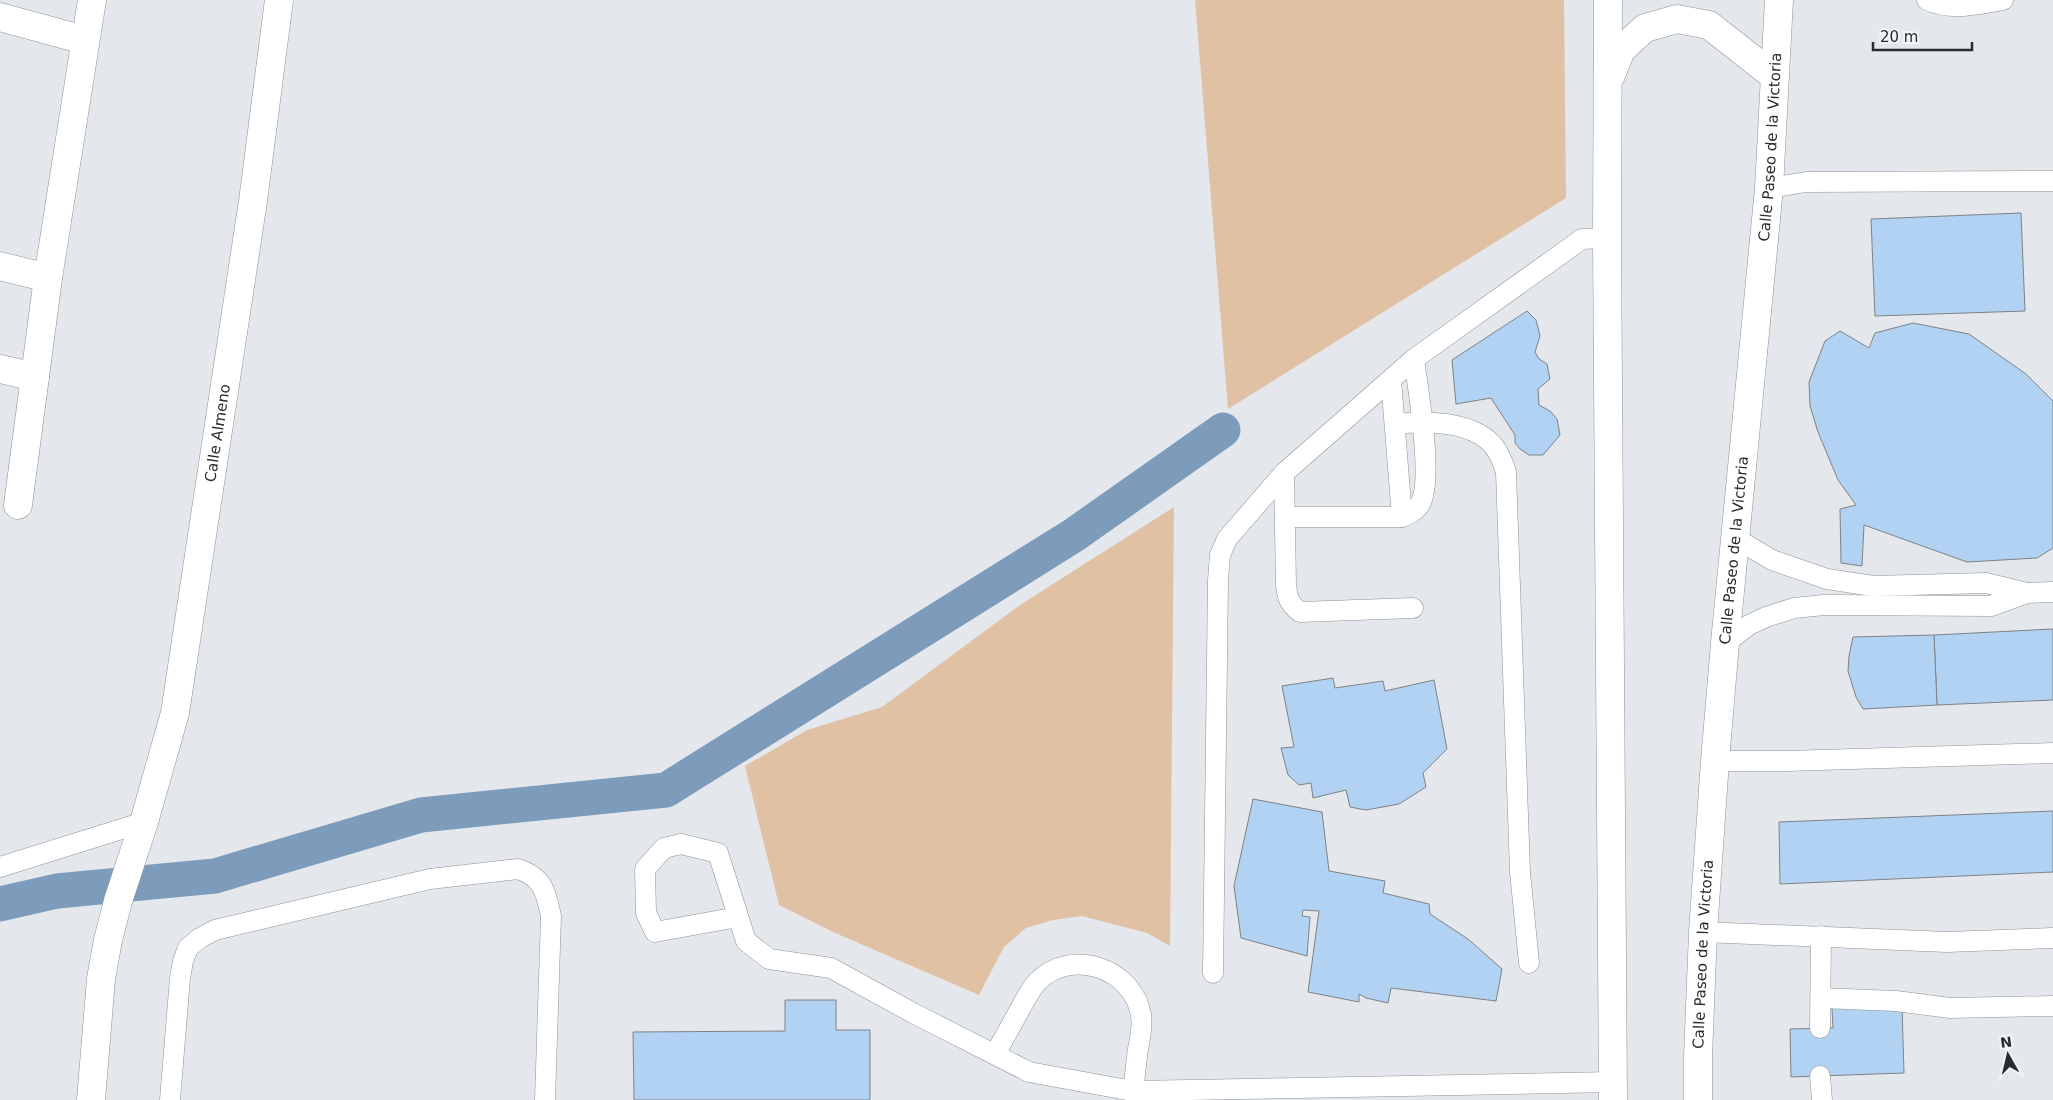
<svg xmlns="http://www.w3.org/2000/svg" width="2053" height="1100" viewBox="0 0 2053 1100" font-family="'DejaVu Sans',sans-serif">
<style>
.green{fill:#e0c1a3}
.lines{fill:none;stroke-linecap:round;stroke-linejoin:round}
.canal{stroke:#7d9cbb;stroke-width:35}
.building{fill:#b2d2f3;stroke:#7e8285}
.service-casing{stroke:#8d9195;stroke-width:21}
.minor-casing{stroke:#8d9195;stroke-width:29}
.primary-casing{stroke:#8d9195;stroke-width:29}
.service{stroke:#fff;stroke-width:20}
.minor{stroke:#fff;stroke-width:28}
.primary{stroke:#fff;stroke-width:28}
.labels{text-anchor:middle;stroke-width:5;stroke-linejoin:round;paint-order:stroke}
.street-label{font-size:15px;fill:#292b2d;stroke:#f1f5fa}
</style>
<rect width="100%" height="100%" fill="#e4e8ec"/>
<g class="green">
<polygon points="1195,0 1564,0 1566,198 1228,409"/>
<polygon points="1174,507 1170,946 1147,933 1082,916 1053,920 1026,928 1004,947 979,995 833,932 779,905 745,766 807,730 882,707 1020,605"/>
</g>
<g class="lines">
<polyline class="canal" points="0,904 57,891 215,876 421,815 666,790 1074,535 1223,430"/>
</g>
<g class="building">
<polygon points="2021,213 2025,311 1875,316 1871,219"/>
<polygon points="1527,311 1536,320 1540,336 1535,352 1539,359 1547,364 1550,379 1538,389 1539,405 1550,411 1557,419 1560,435 1543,455 1529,455 1520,449 1515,443 1515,435 1491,398 1456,404 1452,360"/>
<polygon points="1913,323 1969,334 2026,374 2053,401 2053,548 2037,558 1967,562 1864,525 1862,566 1841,563 1840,509 1856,505 1838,480 1818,432 1810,406 1809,382 1825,341 1840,331 1869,348 1875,333"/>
<polygon points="2053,629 2053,700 1937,705 1934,635"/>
<polygon points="1934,635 1937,705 1863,709 1856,697 1848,671 1849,656 1853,637"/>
<polygon points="1333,678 1335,688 1383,681 1385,691 1434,680 1447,749 1423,773 1426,787 1399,804 1366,810 1350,807 1346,790 1313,798 1311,783 1299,785 1288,775 1281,748 1294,747 1282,686"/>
<polygon points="1253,799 1322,812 1329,871 1385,881 1383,893 1429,904 1430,914 1468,939 1502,969 1496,1001 1391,988 1388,1003 1366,998 1359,994 1359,1002 1308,992 1319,911 1303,910 1302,916 1310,917 1307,956 1241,938 1234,886"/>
<polygon points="2053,811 2053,872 1780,884 1779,822"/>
<polygon points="785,1000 836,1000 836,1030 870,1030 870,1100 634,1100 633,1032 785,1031"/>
<polygon points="1902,1006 1904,1073 1791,1077 1790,1029 1833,1028 1832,1008"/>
</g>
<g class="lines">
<g class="service-casing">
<g id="service">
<path d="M 1927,0 C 1952,11 1976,5 2003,0"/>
<polyline points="1769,188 1806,182 2053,181"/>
<polyline points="1391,380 1402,517"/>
<path d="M 1395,424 C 1425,421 1469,420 1492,444 C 1499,452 1503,462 1506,472 L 1520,872 L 1529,963"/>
<path d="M 1284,473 L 1286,584 C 1287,597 1289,604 1300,612 L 1413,608"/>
<path d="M 1285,517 L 1402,517 C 1409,514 1416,511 1420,504 C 1434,481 1418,389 1414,359"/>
<polyline points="1735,538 1772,560 1827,579 1873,586 1986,583 2027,593"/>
<polyline points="1725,643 1749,625 1766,617 1794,608 1824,605 1991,606 2027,593 2053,592"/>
<polyline points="1715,761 1787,761 2053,753"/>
<polyline points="0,867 144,822"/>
<polyline points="738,917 655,932 646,913 645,869 664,848 681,844 718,853 746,941 769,959 831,968 913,1013 1029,1072 1133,1091 1613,1082"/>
<polyline points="1703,932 1947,942 2053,938"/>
<polyline points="1213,973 1218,580 1220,555 1227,539 1284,473 1414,359 1582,239 1607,238"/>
<polyline points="1821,998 1896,1001 1950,1008 2053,1006"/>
<polyline points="1820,1028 1821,936"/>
<path d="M 995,1054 C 1003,1040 1011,1026 1019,1011 C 1025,1001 1029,991 1037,982 C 1071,947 1133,968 1141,1015 C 1143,1027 1140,1038 1138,1049 C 1136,1063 1135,1077 1133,1091"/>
<polyline points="1820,1076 1822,1100"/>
<path d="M 170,1100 L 180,978 L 183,961 L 188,948 L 200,938 L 215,930 L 430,879 L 518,869 C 543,877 546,892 551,916 L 545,1100"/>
</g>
</g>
<g class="minor-casing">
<g id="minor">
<polyline points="0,17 84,40"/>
<polyline points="0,266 48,278"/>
<polyline points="0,369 35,377"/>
<polyline points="18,505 48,278 92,0"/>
<path id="s1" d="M 91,1100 L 101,979 L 108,940 L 118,901 L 144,822 L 175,713 L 253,201 L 279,0"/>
</g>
</g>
<g class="primary-casing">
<g id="primary">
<polyline points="1608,0 1607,238 1613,1100"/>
<polyline points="1611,75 1621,50 1645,28 1677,19 1709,25 1774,76"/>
<path id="s2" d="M 1698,1100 L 1698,1057 L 1703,932 L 1715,761 L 1725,643 L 1769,188 L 1779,0"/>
</g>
</g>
<use href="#service" class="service"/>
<use href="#minor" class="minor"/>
<use href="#primary" class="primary"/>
</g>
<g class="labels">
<g class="street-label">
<text dy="5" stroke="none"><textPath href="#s2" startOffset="956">Calle Paseo de la Victoria</textPath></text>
<text dy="5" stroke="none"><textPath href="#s1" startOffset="681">Calle Almeno</textPath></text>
<text dy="5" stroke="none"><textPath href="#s2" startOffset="551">Calle Paseo de la Victoria</textPath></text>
<text dy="5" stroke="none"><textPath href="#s2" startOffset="146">Calle Paseo de la Victoria</textPath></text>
</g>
</g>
<g transform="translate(2008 1055) rotate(352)" stroke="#f1f5fa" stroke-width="4" paint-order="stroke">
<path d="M0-4L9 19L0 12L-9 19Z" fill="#292b2d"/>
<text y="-8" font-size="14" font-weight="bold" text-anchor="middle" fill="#292b2d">N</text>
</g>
<path d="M1873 42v8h99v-8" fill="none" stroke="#292b2d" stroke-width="2.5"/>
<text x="1880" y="42" font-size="15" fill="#292b2d" stroke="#f1f5fa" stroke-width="4" paint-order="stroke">20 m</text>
</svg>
